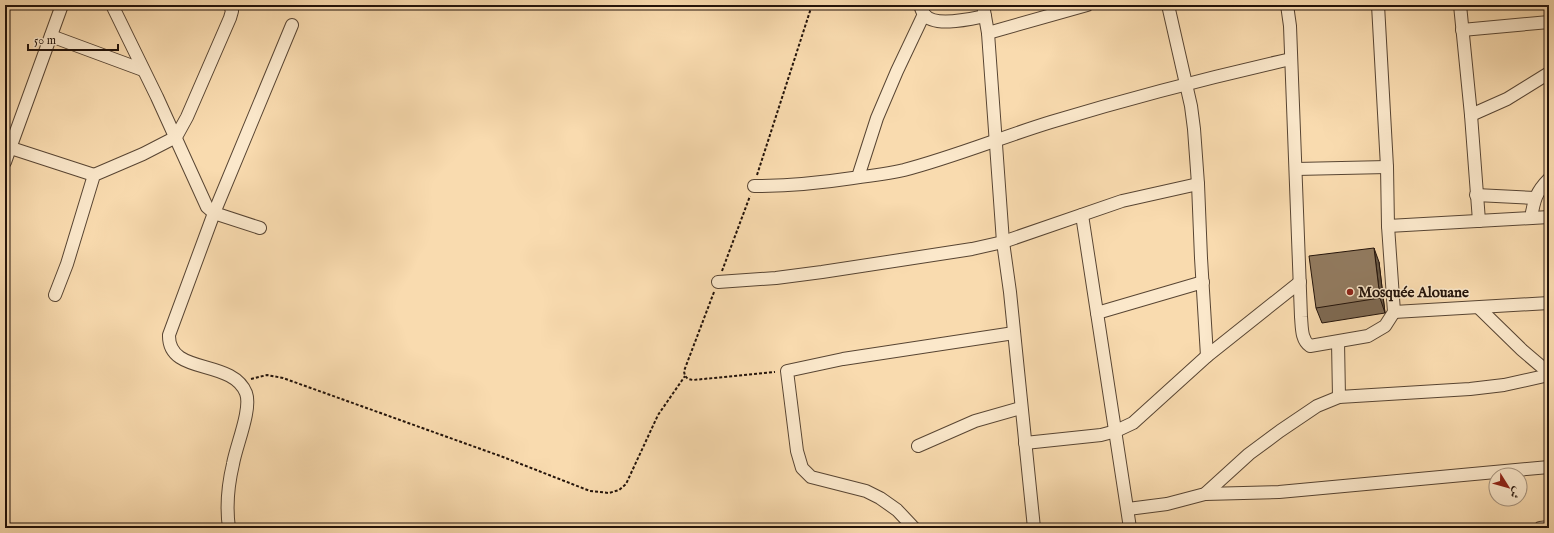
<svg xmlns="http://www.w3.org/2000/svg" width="1554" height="533" viewBox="0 0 1554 533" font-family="'IM FELL English',Amiri,serif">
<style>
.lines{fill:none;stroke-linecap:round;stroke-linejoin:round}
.minor-casing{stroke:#584533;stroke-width:14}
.path{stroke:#23130a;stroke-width:2;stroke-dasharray:3 2;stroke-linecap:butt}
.minor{stroke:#fbe8cb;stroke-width:12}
.wall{fill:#7e6a53;stroke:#23130a}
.shaded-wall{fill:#665643;stroke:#23130a}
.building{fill:#927b60;stroke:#23130a}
.poi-dot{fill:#8f2418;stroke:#fbe8cb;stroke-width:1.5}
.labels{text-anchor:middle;stroke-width:3;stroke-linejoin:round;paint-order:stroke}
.poi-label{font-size:15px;font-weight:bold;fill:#23130a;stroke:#fbe8cb;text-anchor:start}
</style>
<rect width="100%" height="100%" fill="#f9dbaf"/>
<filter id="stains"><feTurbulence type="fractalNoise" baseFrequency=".005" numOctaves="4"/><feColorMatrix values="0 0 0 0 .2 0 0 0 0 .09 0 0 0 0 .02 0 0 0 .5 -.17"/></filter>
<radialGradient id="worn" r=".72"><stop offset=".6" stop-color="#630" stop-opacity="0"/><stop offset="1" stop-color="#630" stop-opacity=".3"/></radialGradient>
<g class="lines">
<g class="minor-casing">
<g id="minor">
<polyline points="112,5 157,97 207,207 214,213 260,228"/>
<path d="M 920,5 C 921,8 922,12 924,14 C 934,28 970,19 985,16"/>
<polyline points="983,5 988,33 1003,242 1010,292 1034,528"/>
<polyline points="1168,5 1191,106 1194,129 1198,184 1201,258 1207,356"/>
<path d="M 1287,5 L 1290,26 L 1301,317 C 1302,327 1301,340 1310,346 L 1368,336 L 1385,326 L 1394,312 L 1388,226 L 1387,167 L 1378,5"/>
<polyline points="1460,5 1471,115 1479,221"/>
<polyline points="1462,30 1549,22"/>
<polyline points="988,33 1087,5"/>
<polyline points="51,36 143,70"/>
<polyline points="1471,115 1507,99 1549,73"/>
<polyline points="11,148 94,175"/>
<polyline points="5,162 62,5"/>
<polyline points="1296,169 1387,167"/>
<polyline points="858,177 877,118 897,71 924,14"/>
<path d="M 754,186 C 787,186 820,183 853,178 C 870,176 887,174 904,170 C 954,157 1002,137 1051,122 C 1130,98 1211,77 1291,59"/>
<polyline points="1476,195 1535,198"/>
<polyline points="1082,215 1130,528"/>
<path d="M 1531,218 C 1534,200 1536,192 1549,179"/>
<polyline points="1388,226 1549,217"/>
<polyline points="718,282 776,278 822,272 972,249 1003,242 1122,201 1198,184"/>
<polyline points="55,295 67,264 94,175 143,154 176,137 187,117 230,18 232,11 230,5"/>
<polyline points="1479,308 1522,350 1549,373"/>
<polyline points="1394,312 1549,303"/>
<polyline points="1097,313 1203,282"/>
<polyline points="1338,342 1339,397"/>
<polyline points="1025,443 1101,435 1116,431 1133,423 1207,356 1300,282"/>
<polyline points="918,446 975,421 1021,408"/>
<polyline points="1205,494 1279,492 1549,467"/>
<polyline points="1128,509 1167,504 1205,494 1249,454 1280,431 1317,406 1339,397 1470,389 1504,385 1549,375"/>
<path d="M 229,528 C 226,507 228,485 233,464 C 236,446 252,409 246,393 C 232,358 168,376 169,335 L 214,213 L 292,25"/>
<polyline points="914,528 897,510 880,498 866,491 811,477 802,468 797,451 787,371 843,359 1014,333"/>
<polyline points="1540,528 1549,527"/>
</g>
</g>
<g class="path">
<polyline points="757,175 812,5"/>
<polyline points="722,271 750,196"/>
<path d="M 714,292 L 684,371 C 685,378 687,379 693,380 L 775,372"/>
<polyline points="251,379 267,375 283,378 503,457 590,491 609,493 619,490 626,484 658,415 685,376"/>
</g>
<use href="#minor" class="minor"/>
</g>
<polygon class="wall" points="1379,262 1385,313 1322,323 1316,308"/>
<polygon class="shaded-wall" points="1374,248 1379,262 1385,313 1380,298"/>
<polygon class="building" points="1374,248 1380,298 1316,308 1309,256"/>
<circle class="poi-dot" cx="1350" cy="292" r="4"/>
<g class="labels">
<g class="poi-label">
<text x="1358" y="297">Mosquée Alouane</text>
</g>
</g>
<rect width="1554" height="533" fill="none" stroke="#f9dbaf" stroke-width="20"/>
<rect x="6" y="6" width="1542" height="521" fill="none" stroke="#23130a" stroke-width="2"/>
<rect x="10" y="10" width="1534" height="513" fill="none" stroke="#23130a"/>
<g transform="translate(1508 487) rotate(127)"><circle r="19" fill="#fbe8cb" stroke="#a5937e"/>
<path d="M0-3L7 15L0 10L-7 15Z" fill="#8f2418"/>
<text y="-6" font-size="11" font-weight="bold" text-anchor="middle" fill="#23130a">ش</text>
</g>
<path d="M28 44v6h90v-6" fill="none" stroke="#23130a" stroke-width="2"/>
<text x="34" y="44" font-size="12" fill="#23130a" stroke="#fbe8cb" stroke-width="3" paint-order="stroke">50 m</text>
<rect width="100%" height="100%" filter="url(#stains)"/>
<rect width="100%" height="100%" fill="url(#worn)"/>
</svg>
